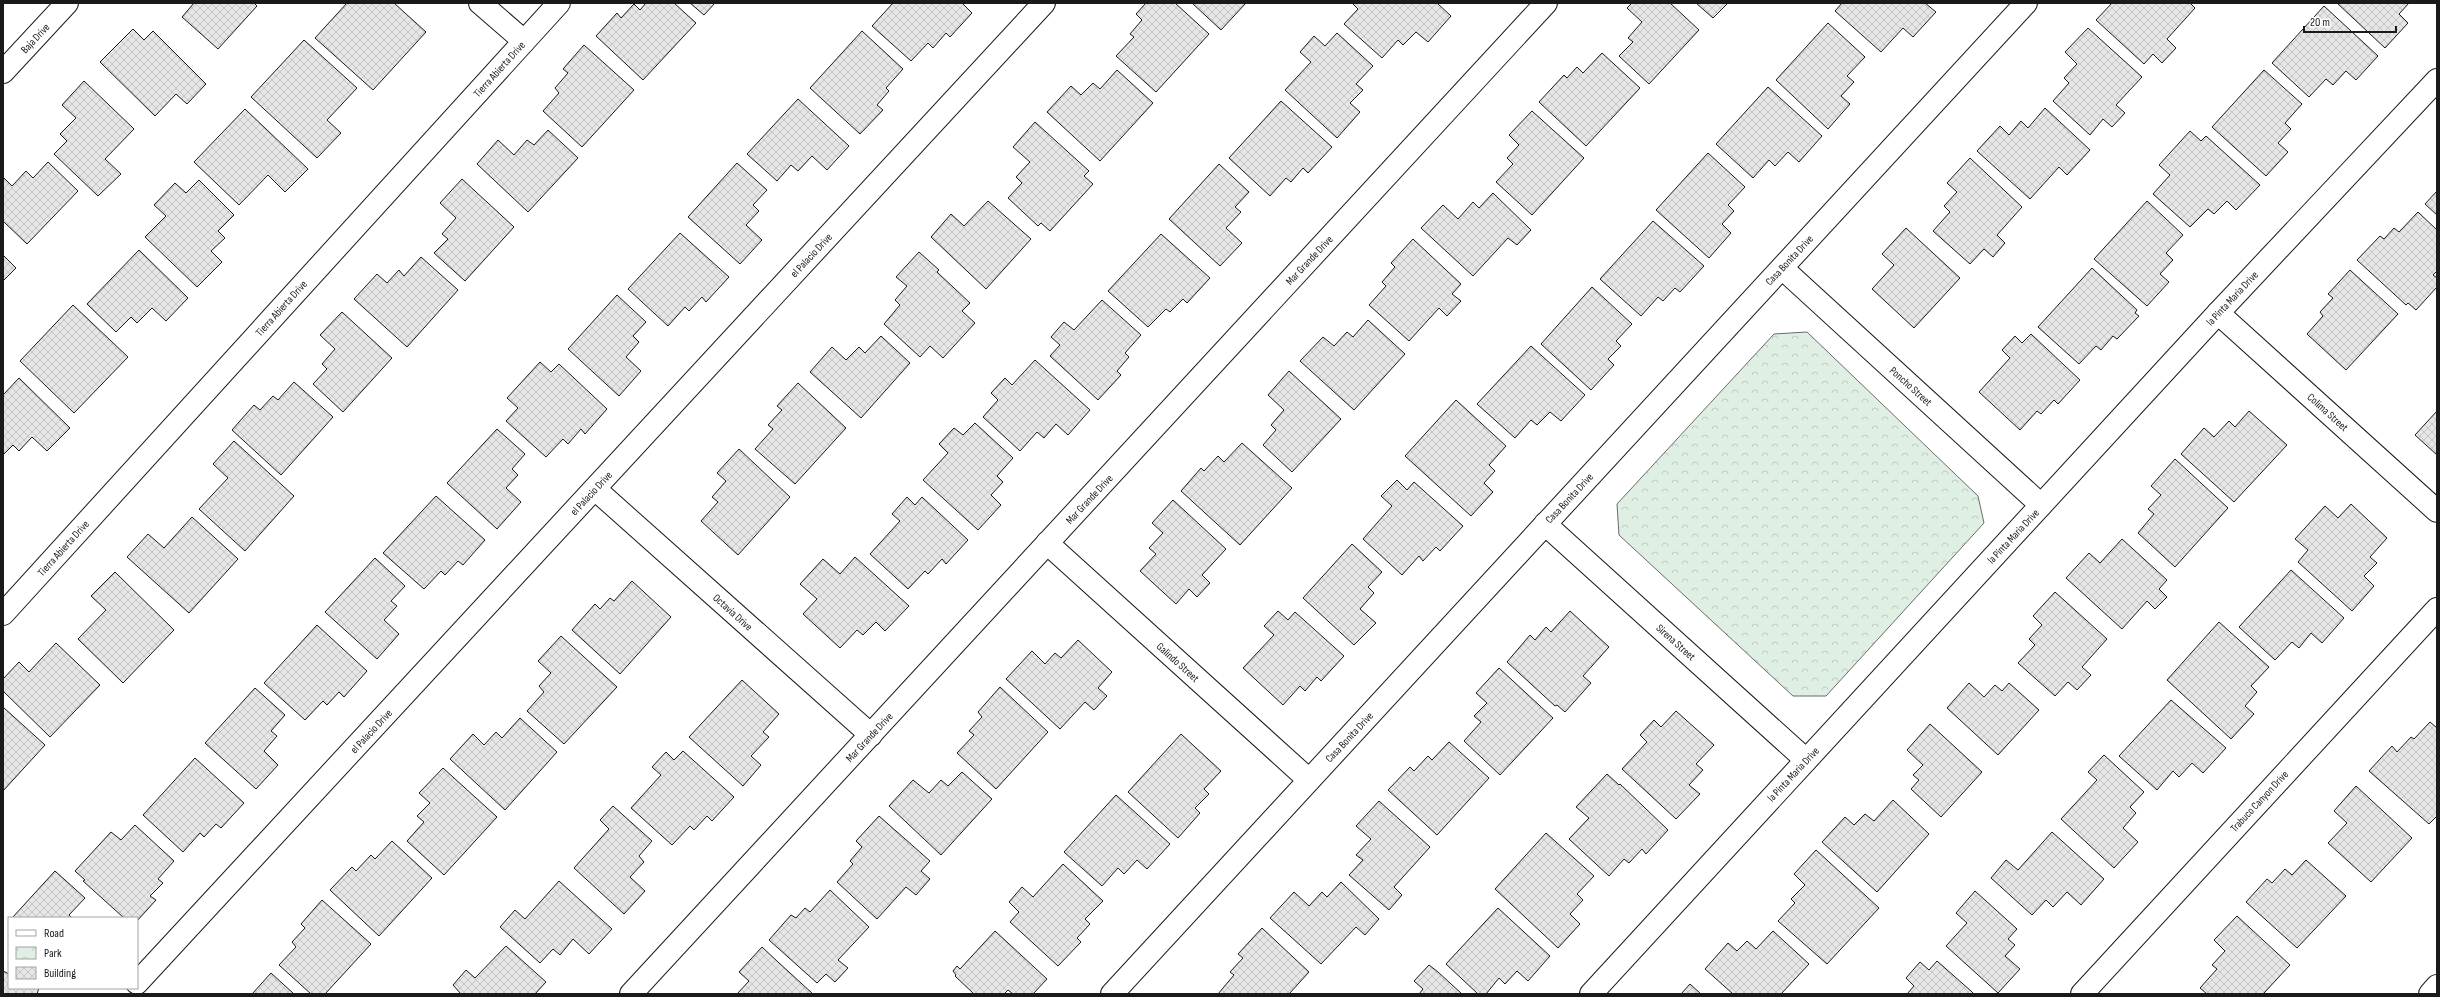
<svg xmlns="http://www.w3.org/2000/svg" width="2440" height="997" viewBox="0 0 2440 997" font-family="'Sofia Sans Condensed',sans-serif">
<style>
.park{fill:url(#park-crowns);stroke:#6a6a6a}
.building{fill:url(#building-cross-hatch);stroke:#1a1a1a}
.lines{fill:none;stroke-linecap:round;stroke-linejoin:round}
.minor-casing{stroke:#1a1a1a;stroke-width:24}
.minor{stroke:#fff;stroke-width:22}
.labels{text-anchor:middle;stroke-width:3;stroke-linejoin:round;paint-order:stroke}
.street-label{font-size:11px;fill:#1a1a1a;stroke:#fff}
</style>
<defs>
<pattern id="park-crowns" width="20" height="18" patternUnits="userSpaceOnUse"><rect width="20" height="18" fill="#e0efe3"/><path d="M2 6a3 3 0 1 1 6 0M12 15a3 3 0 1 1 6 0" fill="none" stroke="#c0ccc2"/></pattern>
<pattern id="building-cross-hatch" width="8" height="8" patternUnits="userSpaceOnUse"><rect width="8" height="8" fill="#e6e6e6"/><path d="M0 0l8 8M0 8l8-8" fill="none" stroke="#c5c5c5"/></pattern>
</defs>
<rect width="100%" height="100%" fill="#fff"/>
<polygon class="park" points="1807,332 1978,496 1984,523 1826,696 1793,696 1619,535 1617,504 1774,334"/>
<g class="building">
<polygon points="194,3 254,3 257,6 218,49 182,17"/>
<polygon points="347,3 394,3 426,32 373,90 315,38"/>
<polygon points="646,3 674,3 696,23 643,80 596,36 617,13 621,18 634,4 640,10"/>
<polygon points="690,3 715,3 704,15"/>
<polygon points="893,3 962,3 972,13 950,37 946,33 933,48 928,43 911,61 872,26"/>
<polygon points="1146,3 1175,3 1209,34 1156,92 1116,56 1134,37 1130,34 1142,20 1136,14"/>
<polygon points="1192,3 1246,3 1221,30"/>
<polygon points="1352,3 1437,3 1451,16 1428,42 1416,32 1403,45 1398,40 1382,58 1344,24 1358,9"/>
<polygon points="1632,3 1670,3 1699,30 1649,84 1619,56 1633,42 1628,38 1642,22 1627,8"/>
<polygon points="1696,3 1728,3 1713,18"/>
<polygon points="1842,3 1925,3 1936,12 1913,37 1903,28 1881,52 1835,11"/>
<polygon points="2112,3 2190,3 2195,8 2167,39 2176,48 2162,63 2153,54 2144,64 2096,20"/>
<polygon points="2337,3 2409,3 2399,14 2408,23 2385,48"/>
<polygon points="2324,6 2378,56 2356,80 2346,71 2333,85 2326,79 2309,97 2272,63"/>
<polygon points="1828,23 1865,57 1847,76 1854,82 1841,96 1850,104 1828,129 1776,80"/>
<polygon points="2088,28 2142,77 2116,105 2125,113 2112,127 2103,119 2090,135 2053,101 2069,83 2064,78 2077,64 2065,52"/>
<polygon points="133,29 144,40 153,31 206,84 187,104 176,94 155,116 100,62"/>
<polygon points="862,31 903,69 886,88 889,91 877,105 883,110 860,134 810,88"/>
<polygon points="1337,33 1373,66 1356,84 1363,90 1350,103 1360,112 1337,138 1285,90 1311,62 1300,52 1314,36 1325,46"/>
<polygon points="304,40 357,88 327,120 341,133 317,158 251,97"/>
<polygon points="584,45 634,90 582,147 543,111 559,93 555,88 568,73 563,69"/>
<polygon points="1602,53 1640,88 1586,146 1539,102 1564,75 1567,78 1577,67 1583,73"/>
<polygon points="1117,70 1153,103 1100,161 1047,112 1071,86 1081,95 1093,83 1100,89"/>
<polygon points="2264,70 2302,104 2285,123 2291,129 2278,143 2288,152 2266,176 2212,127"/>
<polygon points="84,81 134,129 105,159 121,174 98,196 54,154 67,141 60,134 76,118 62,105"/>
<polygon points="1768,87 1822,136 1799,162 1788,152 1775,166 1769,160 1753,178 1716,144"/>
<polygon points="798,99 849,146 827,170 812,156 798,171 791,165 777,181 747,154"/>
<polygon points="1281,101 1332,147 1308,173 1303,168 1291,182 1286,178 1270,196 1229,158"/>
<polygon points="2045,108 2090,150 2067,175 2059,167 2030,199 1977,151 2000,126 2009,135 2021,121 2028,128"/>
<polygon points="245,109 308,169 285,192 268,175 239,205 194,162"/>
<polygon points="1532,111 1584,158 1532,215 1496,182 1513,164 1507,158 1519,145 1509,135"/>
<polygon points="1035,122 1089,171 1084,176 1093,184 1050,231 1041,223 1038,226 1008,198 1022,183 1016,177 1030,162 1013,147"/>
<polygon points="548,130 578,158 528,212 477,164 498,140 514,155 527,140 534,145"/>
<polygon points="2190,131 2201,141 2206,136 2260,185 2236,210 2227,201 2214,214 2208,209 2190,227 2153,194 2170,175 2159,165"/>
<polygon points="1708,153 1745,187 1728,205 1734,211 1722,224 1731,233 1709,258 1656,210"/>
<polygon points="1970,158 2022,207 1997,235 2005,243 1993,257 1984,249 1970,264 1933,231 1950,212 1944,206 1957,192 1947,183"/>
<polygon points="48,162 78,191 27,244 3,221 3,177 12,186 26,171 33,178"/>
<polygon points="737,163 767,190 753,205 759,211 746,225 762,240 740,264 688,217"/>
<polygon points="1219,164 1249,192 1235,207 1241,212 1226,228 1242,243 1220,266 1169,219"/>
<polygon points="462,179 514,227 465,281 434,253 448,239 442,234 456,218 440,203"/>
<polygon points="199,180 234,215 218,231 225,238 211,251 222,262 197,287 145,237 166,216 154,205 175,183 186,193"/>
<polygon points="2437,191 2437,215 2425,204"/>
<polygon points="1493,193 1531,230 1517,245 1508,238 1473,276 1421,228 1443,205 1458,219 1473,202 1479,208"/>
<polygon points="988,201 1031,239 986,289 931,237 951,214 964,226"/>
<polygon points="2147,201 2183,235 2166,253 2173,260 2160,274 2169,282 2147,306 2094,259"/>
<polygon points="2418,212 2437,230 2437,271 2433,275 2437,278 2437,287 2416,310 2408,303 2406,305 2357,260 2380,236 2384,239 2394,228 2399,232"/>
<polygon points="1653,221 1704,266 1680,292 1675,288 1663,301 1658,297 1641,316 1600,279"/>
<polygon points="1906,228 1960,278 1914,328 1872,289 1894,265 1882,254"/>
<polygon points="680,233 729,277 706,302 702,297 689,311 685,307 668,326 628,289"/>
<polygon points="1161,234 1210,278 1187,303 1183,299 1170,312 1166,309 1148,327 1108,291"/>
<polygon points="1413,239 1461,284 1452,294 1461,301 1447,316 1439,308 1409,341 1369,305 1386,286 1382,282 1395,267 1391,263"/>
<polygon points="139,250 188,298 166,321 152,308 137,323 131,317 116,332 87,304"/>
<polygon points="919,252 939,270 937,272 970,303 962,311 975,323 943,358 930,346 920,357 884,324 900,305 895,300 907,286 896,277"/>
<polygon points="3,255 16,268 3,281"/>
<polygon points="421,257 458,290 407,347 354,299 377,274 387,283 399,270 404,276"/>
<polygon points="2092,268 2137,310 2135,313 2139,316 2117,339 2113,336 2101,350 2096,346 2079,364 2038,327"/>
<polygon points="2350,270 2398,314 2346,370 2307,334 2323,316 2320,312 2333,298 2328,294"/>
<polygon points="1592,287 1632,324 1616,341 1621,346 1608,359 1614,365 1591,390 1541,344"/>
<polygon points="617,295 646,322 633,336 639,342 626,357 641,371 619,396 568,349"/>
<polygon points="1102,300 1141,335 1125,353 1129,357 1117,371 1121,375 1098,400 1050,356 1060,345 1051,337 1064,322 1074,330"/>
<polygon points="73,305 128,357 74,413 20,361"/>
<polygon points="342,312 392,358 343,412 313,384 327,369 322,364 335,349 320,335"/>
<polygon points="1368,320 1405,354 1354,410 1300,361 1323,337 1334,346 1347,332 1353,337"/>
<polygon points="2031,334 2080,380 2058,404 2054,400 2041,414 2037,411 2020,430 1979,392 2010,358 2002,350 2015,336 2022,343"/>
<polygon points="881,336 910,363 861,418 810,372 832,347 846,360 859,347 865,353"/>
<polygon points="1531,346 1585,395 1561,421 1550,412 1537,425 1531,420 1515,438 1477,404"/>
<polygon points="1035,360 1090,410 1068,435 1056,424 1044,438 1037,432 1020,451 983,417 998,400 991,393 1005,378 1012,385"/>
<polygon points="540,362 551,372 559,364 607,409 585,434 581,429 568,444 563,439 546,457 506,421 518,408 507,398"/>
<polygon points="1289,371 1341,419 1292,472 1263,445 1276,430 1271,425 1284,410 1268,395"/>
<polygon points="19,378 70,428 47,451 32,437 19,451 13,445 3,455 3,395"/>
<polygon points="294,382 333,417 281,475 232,430 254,405 260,410 273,396 278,400"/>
<polygon points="798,383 846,428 795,484 755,449 773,429 768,425 782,410 777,406"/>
<polygon points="1456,400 1506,446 1489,465 1495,471 1484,483 1493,492 1471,516 1405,456"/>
<polygon points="2249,411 2287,445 2234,502 2181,454 2204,428 2214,437 2229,421 2235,427"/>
<polygon points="2437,411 2437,455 2415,435"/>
<polygon points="975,423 1013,458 997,476 1003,482 991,495 1001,505 978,530 923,480 948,453 939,444 954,428 963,435"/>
<polygon points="497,429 525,454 512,469 518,475 506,488 521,502 497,529 447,483"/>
<polygon points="234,441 294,496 245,551 199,509 228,478 213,464"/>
<polygon points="1242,443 1292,488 1240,545 1181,491 1201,468 1204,471 1218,456 1224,462"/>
<polygon points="739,449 790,497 738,555 701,521 718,502 712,497 726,481 717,473"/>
<polygon points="2175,459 2228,508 2175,567 2138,533 2154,514 2148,509 2161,495 2151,486"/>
<polygon points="1397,480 1407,490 1414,482 1463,526 1440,551 1436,547 1423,561 1419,556 1402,575 1363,539 1392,506 1381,496"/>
<polygon points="436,496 485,540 463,565 458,561 445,575 441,571 424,589 383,553"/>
<polygon points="907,497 915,505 922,497 968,540 946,564 942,559 928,574 925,571 908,589 870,554 900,521 892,514"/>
<polygon points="1173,500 1226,549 1202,575 1210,583 1197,597 1189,589 1176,604 1140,571 1156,554 1149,548 1163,533 1152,523"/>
<polygon points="2351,504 2387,538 2370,557 2377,563 2364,576 2374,586 2352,611 2298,562 2308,550 2295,539 2325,506 2338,518"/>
<polygon points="192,517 238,559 189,613 127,557 148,534 164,548"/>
<polygon points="2122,539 2167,580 2159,589 2167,597 2155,609 2147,601 2122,629 2066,578 2089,553 2100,563"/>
<polygon points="1352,544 1382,572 1368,587 1374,593 1360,609 1376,623 1354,645 1303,598"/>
<polygon points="855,557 909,606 885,631 876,622 863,635 857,630 840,648 803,614 817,599 800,584 823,559 840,574"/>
<polygon points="375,558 405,586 391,601 397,606 384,620 399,634 377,659 325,612"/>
<polygon points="2291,570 2344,618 2322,643 2311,633 2299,648 2292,642 2275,660 2239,627"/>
<polygon points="115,572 174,630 123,683 78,639 106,610 91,596"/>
<polygon points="632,581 671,617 620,674 572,630 595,604 600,609 610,598 614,601"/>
<polygon points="2055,592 2107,639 2082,667 2091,675 2077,690 2068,682 2055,696 2018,663 2035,645 2029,639 2042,625 2033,616"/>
<polygon points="1278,611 1288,620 1295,612 1344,656 1321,681 1317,677 1305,691 1300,686 1283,705 1243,668 1274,635 1264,626"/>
<polygon points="1570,611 1609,647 1583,676 1591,683 1565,712 1557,705 1555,706 1507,662 1530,635 1535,640 1546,627 1551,632"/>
<polygon points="2219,622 2269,667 2251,686 2257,692 2245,706 2254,714 2231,739 2167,680"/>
<polygon points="317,625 367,671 344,697 339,692 327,705 323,701 305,720 264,683"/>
<polygon points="561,636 617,687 564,744 527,711 544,692 539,686 551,673 538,661"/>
<polygon points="1078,640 1112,672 1098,688 1107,696 1094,710 1085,702 1060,729 1006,679 1032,651 1045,664 1055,653 1061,658"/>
<polygon points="56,643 100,685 50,737 3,691 3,679 19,662 29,672"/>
<polygon points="1499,668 1553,718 1500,775 1464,741 1481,722 1474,716 1487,703 1476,693"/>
<polygon points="742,680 779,714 763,732 769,737 751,756 761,765 743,786 689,737"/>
<polygon points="1969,683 1984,697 1995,685 2002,691 2009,683 2039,710 1998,755 1947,708"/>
<polygon points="1000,687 1048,732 996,789 957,753 974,735 969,731 982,717 978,712"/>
<polygon points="255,688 285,715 271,731 277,736 264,751 278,765 256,789 205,743"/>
<polygon points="2171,700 2226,748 2203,773 2192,763 2179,777 2173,771 2157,790 2119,756"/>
<polygon points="3,707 45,745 3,791"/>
<polygon points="1676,711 1714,745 1696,764 1703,770 1689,785 1700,794 1676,819 1622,769 1647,742 1640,735 1654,720 1661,727"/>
<polygon points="520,718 557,752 505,810 450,759 473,734 484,745 496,732 502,738"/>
<polygon points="2430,722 2437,728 2437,816 2429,824 2369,771 2392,746 2397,752 2411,737 2414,739"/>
<polygon points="1930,724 1982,772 1941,817 1911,789 1919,780 1913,775 1923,765 1907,750"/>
<polygon points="1181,734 1221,771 1204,789 1209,794 1195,808 1200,813 1178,838 1128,792"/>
<polygon points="1449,742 1489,778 1437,835 1388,790 1410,767 1414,771 1428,756 1432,760"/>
<polygon points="683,751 734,797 712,821 707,816 694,830 690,826 672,845 631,808 661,775 652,767 666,752 674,760"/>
<polygon points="2104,755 2144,792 2130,807 2136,813 2123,828 2138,842 2114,868 2061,819 2097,780 2088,772"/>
<polygon points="195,758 244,803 221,828 216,824 204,837 200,833 183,852 143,815"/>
<polygon points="443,768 497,817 444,875 407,841 424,822 417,816 430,803 419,793"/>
<polygon points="962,772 992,799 941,855 889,806 913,780 929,793 941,780 948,786"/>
<polygon points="1607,774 1619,785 1620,784 1668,830 1646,854 1642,849 1629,863 1624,859 1609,876 1569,839 1589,818 1576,807"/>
<polygon points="2356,786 2412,838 2371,882 2328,843 2347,823 2334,811"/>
<polygon points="1116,795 1170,844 1147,869 1137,860 1124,874 1118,868 1102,886 1064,852"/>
<polygon points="1893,800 1929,834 1877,892 1822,842 1845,817 1854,825 1865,814 1874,821"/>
<polygon points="1379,801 1430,847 1394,887 1402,895 1389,910 1349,875 1363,860 1356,855 1371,839 1356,826"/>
<polygon points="613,806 652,841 639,856 644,862 630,877 645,891 624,914 574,868 609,829 600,820"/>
<polygon points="879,816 930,861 921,871 930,879 916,895 906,887 877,919 837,882 853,864 850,861 862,847 856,841"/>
<polygon points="135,825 174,861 158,879 163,883 150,896 156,900 137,921 137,918 124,918 83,881 85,880 75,871 111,832 121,840"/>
<polygon points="2052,832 2104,879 2081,905 2067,892 2053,907 2046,900 2032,915 1991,878 2006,860 2018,870"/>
<polygon points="1546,833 1594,876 1577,894 1583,900 1570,914 1580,924 1558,948 1495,889"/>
<polygon points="392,841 432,878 379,936 330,890 352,867 356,871 371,855 375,859"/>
<polygon points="1816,850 1879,908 1827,964 1778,921 1795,903 1791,899 1805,885 1794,874"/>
<polygon points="2306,860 2346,896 2297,948 2246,902 2267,879 2272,883 2285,869 2292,875"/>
<polygon points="1063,864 1103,901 1085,919 1090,924 1077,938 1081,942 1058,966 1010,922 1019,912 1009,902 1022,887 1033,897"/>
<polygon points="55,871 85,898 69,915 72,918 12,918"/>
<polygon points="559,881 612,929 589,954 573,939 560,955 553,949 540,963 500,927 515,910 525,919"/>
<polygon points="1341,882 1379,919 1365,935 1356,927 1321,964 1270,918 1294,892 1309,906 1322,892 1327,897"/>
<polygon points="830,890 869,927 838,960 848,968 835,982 826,974 817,983 769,940 791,915 796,918 805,908 810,912"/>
<polygon points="1975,891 2017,929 2008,939 2015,945 2005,956 2020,969 1998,993 1946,946 1967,923 1956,913"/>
<polygon points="322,900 371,944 325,994 311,994 279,965 296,947 292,942 305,928 301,924"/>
<polygon points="1498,908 1550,956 1528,981 1517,971 1505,984 1499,978 1486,994 1478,994 1446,964"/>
<polygon points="2237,916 2290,965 2264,993 2265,994 2207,994 2200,988 2217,969 2212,965 2225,951 2214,940"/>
<polygon points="1262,928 1309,972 1289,994 1218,994 1234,975 1230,972 1243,958 1238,954"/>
<polygon points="995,931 1047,979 1033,994 1013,994 1008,990 1004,994 974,994 955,976 956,975 953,971 957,966 960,969"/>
<polygon points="1773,931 1809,964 1781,994 1733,994 1705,969 1728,943 1737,951 1747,941 1756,949"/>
<polygon points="506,946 546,982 535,994 461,994 453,985 466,970 475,978"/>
<polygon points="762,947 778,962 813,994 737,994 749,981 739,972"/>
<polygon points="1937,961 1971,991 1974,994 1907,994 1914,986 1906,978 1920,962 1929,970"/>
<polygon points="1429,965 1438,972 1462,994 1419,994 1423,989 1414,981"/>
<polygon points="3,971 9,974 9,988 39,988 37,994 3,994"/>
<polygon points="271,973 294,994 252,994"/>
<polygon points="1690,984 1701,994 1681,994"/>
</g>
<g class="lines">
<g class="minor-casing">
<g id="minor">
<polyline points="480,3 524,41"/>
<polyline points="3,72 67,3"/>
<polyline points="1782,268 2041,505"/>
<polyline points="2218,313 2437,511"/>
<polyline points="595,489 871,735"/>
<polyline points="1545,524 1806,760"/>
<polyline points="1047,543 1309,780"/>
<polyline points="3,614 559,3"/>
<polyline points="137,983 1044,3"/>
<polyline points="631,994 1546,3"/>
<polyline points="1112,994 2026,3"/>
<polyline points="1591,994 2218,313 2437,80"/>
<polyline points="2082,994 2437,609"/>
<polyline points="2430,994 2437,986"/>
</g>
</g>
<use href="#minor" class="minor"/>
</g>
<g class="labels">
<g class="street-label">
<text transform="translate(35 38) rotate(-47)" y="4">Baja Drive</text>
<text transform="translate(499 69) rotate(-48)" y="4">Tierra Abierta Drive</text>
<text transform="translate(811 255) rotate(-47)" y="4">el Palacio Drive</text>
<text transform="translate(1309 260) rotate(-47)" y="4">Mar Grande Drive</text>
<text transform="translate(1789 260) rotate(-47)" y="4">Casa Bonita Drive</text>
<text transform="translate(2232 298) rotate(-47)" y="4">la Pinta Maria Drive</text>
<text transform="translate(281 308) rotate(-48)" y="4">Tierra Abierta Drive</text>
<text transform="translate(1911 386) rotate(42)" y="4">Poncho Street</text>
<text transform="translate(2328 412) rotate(42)" y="4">Colima Street</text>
<text transform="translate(591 493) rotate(-47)" y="4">el Palacio Drive</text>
<text transform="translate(1569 498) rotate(-47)" y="4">Casa Bonita Drive</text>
<text transform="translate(1089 499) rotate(-47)" y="4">Mar Grande Drive</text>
<text transform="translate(2013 536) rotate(-47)" y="4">la Pinta Maria Drive</text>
<text transform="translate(63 548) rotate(-48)" y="4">Tierra Abierta Drive</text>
<text transform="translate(733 612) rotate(42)" y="4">Octavia Drive</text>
<text transform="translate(1676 642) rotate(42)" y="4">Sirena Street</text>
<text transform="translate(1178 662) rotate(42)" y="4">Galindo Street</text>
<text transform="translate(371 731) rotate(-47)" y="4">el Palacio Drive</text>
<text transform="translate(869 737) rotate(-47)" y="4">Mar Grande Drive</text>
<text transform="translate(1349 737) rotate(-47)" y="4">Casa Bonita Drive</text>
<text transform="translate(1793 774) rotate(-47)" y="4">la Pinta Maria Drive</text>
<text transform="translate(2259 801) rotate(-47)" y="4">Trabuco Canyon Drive</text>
</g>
</g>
<rect width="2440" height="997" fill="none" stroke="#1a1a1a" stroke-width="8"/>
<rect x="8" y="917" width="130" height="72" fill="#ffffff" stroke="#a3a3a3"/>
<rect x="16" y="930" width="20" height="6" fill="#ffffff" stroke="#a3a3a3"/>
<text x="44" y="937" font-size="12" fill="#1a1a1a">Road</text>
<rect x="16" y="947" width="20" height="12" fill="url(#park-crowns)" stroke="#a3a3a3"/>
<text x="44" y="957" font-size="12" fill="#1a1a1a">Park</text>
<rect x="16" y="967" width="20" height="12" fill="url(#building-cross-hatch)" stroke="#a3a3a3"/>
<text x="44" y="977" font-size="12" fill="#1a1a1a">Building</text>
<path d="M2304 26v6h92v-6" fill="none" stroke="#1a1a1a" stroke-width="2"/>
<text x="2310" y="26" font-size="12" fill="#1a1a1a" stroke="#ffffff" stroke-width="3" paint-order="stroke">20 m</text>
</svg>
